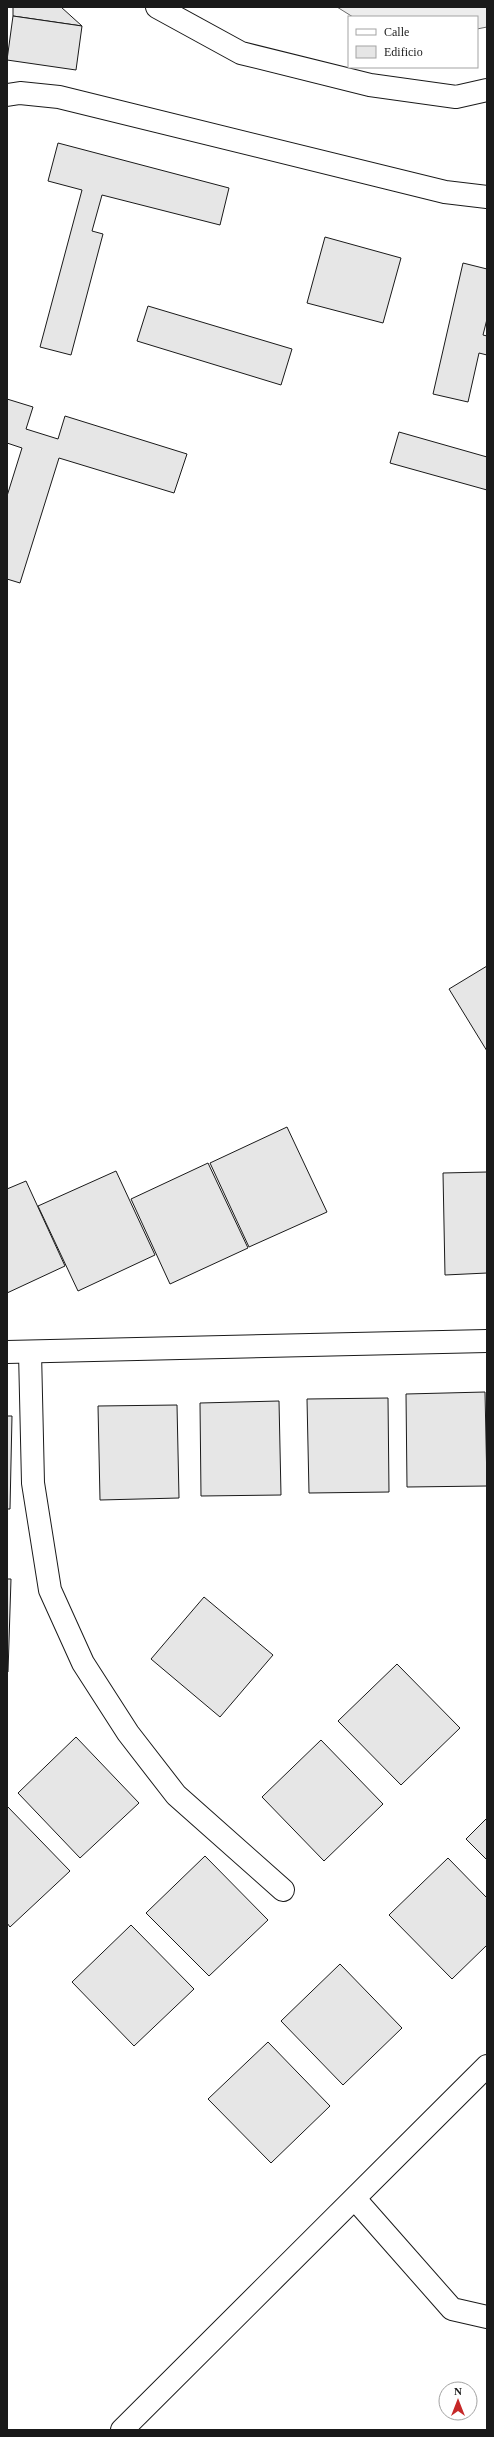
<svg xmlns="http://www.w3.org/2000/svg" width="494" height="2437" viewBox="0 0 494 2437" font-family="Georgia,serif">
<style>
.built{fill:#ededed;stroke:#6a6a6a}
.building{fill:#e6e6e6;stroke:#1a1a1a}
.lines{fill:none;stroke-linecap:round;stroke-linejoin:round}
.street-casing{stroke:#1a1a1a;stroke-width:24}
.street{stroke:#fff;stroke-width:22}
</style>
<rect width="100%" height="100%" fill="#fff"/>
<polygon class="built" points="337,7 487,7 487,27 477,29 477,17 353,17"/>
<g class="building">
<polygon points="13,7 61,7 82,26 13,16"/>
<polygon points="13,16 82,26 76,70 7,60"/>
<polygon points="58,143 229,188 220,225 102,195 92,231 103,234 71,355 40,347 82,190 48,181"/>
<polygon points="325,237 401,258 383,323 307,303"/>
<polygon points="463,263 487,269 487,319 483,335 487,336 487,355 479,353 468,402 433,394"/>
<polygon points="148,306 292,349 281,385 137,341"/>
<polygon points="7,399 33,407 26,429 58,439 65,416 187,454 174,493 59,458 20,583 7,579 7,496 22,448 7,443"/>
<polygon points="399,432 487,457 487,490 390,463"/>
<polygon points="487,966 487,1051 449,989"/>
<polygon points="287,1127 327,1212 249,1247 210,1163"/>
<polygon points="208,1163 248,1248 170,1284 131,1199"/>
<polygon points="116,1171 155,1255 78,1291 38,1206"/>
<polygon points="487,1172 487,1273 445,1275 443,1173"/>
<polygon points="26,1181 65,1266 7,1293 7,1189"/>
<polygon points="485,1392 487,1486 407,1487 406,1394"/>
<polygon points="388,1398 389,1492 309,1493 307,1399"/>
<polygon points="279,1401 281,1495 201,1496 200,1403"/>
<polygon points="177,1405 179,1498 100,1500 98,1406"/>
<polygon points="7,1416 12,1416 10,1509 7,1509"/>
<polygon points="7,1579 11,1579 8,1672 7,1672"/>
<polygon points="204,1597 273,1655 220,1717 151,1659"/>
<polygon points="397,1664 460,1728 401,1785 338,1721"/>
<polygon points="76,1737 139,1803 80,1858 18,1793"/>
<polygon points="321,1740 383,1804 324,1861 262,1797"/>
<polygon points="7,1806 70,1871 10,1927 7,1923"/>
<polygon points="487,1818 487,1860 466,1839"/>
<polygon points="205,1856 268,1920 209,1976 146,1913"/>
<polygon points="448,1858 487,1898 487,1945 452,1979 389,1915"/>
<polygon points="131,1925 194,1989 134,2046 72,1982"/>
<polygon points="340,1964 402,2028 343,2085 281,2021"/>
<polygon points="268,2042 330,2106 271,2163 208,2099"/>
</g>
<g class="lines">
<g class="street-casing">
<g id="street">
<polyline points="157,7 241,53 370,85 456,97 487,90"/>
<polyline points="7,95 20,93 59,97 445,192 487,197"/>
<polyline points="7,1352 487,1341"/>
<polyline points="30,1352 33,1483 50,1590 83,1663 128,1733 176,1795 283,1890"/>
<polyline points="355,2199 452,2309 487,2317"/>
<polyline points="122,2430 487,2066"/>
</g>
</g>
<use href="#street" class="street"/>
</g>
<rect width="494" height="2437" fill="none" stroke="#1a1a1a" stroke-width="16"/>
<rect x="348" y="16" width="130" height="52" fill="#ffffff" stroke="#a3a3a3"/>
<rect x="356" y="29" width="20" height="6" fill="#ffffff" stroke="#a3a3a3"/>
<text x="384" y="36" font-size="12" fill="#1a1a1a">Calle</text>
<rect x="356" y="46" width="20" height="12" fill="#e6e6e6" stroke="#a3a3a3"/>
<text x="384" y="56" font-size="12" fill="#1a1a1a">Edificio</text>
<g transform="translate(458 2401)"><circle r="19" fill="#ffffff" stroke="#a3a3a3"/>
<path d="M0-3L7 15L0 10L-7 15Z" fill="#c62828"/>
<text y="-6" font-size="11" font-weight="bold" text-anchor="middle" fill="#1a1a1a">N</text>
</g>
</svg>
